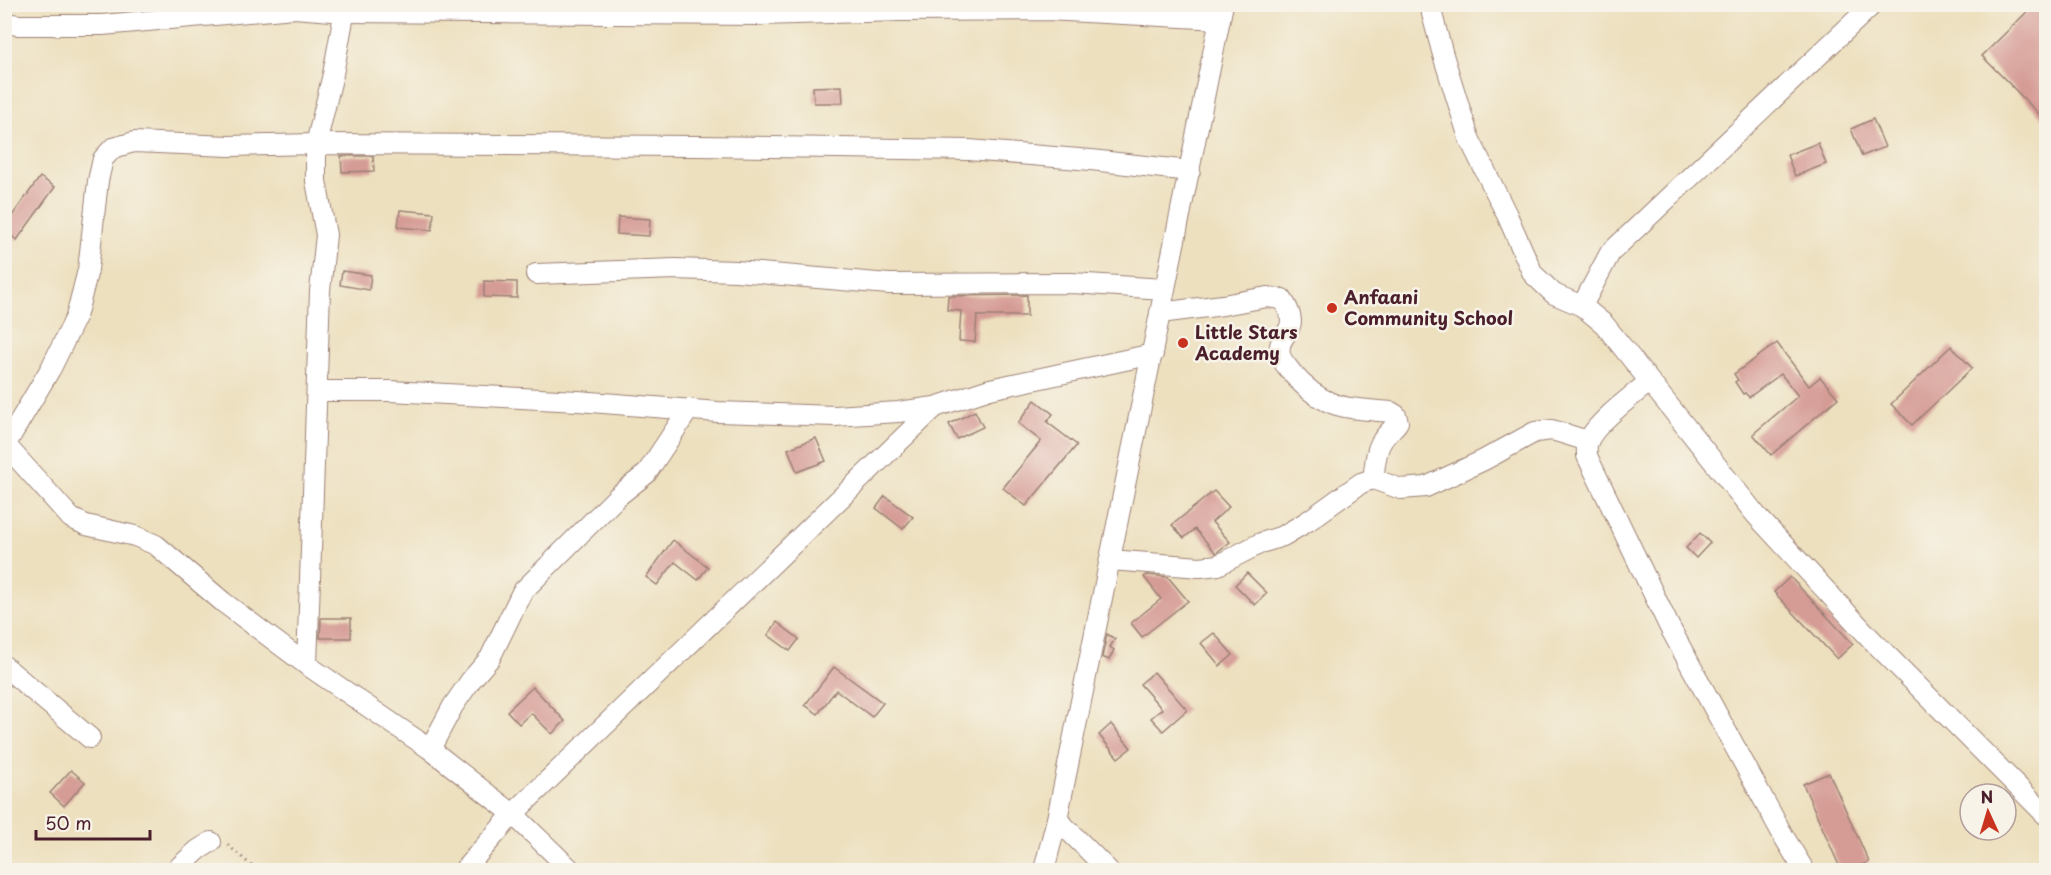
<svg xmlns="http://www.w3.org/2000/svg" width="2051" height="875" viewBox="0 0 2051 875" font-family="'Playpen Sans',sans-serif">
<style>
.building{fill:#d59b95}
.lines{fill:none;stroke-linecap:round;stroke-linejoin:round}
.minor-casing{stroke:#9c8075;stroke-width:22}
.path{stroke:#9c8075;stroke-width:3;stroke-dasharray:1.5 4.5;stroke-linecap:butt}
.minor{stroke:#fff;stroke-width:20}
.poi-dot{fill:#c8321e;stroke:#f7f3e8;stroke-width:2}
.labels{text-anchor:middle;stroke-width:5;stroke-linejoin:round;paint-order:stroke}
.poi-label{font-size:18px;font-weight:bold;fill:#4a1f2b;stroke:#f7f3e8;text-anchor:start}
</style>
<rect width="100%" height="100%" fill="#f7f3e8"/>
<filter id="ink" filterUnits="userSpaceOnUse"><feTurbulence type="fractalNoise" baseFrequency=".0167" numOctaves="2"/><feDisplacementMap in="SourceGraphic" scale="12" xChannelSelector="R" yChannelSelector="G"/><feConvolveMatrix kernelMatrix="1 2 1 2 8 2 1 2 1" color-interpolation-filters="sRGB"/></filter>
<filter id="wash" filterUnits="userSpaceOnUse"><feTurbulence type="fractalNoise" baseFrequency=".008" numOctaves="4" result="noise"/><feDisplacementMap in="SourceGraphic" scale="24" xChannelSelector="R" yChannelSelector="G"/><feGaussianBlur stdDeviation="1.35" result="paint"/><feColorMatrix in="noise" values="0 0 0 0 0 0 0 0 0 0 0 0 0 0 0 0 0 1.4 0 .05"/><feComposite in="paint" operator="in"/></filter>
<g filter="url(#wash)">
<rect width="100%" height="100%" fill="#ede0bf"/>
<g id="blocks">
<g class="building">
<polygon points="2035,4 2046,4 2046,121 1982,56"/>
<polygon points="842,86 843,103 814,103 813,87"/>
<polygon points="1873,119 1885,147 1862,156 1851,129"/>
<polygon points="1818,143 1826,164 1795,176 1787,155"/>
<polygon points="341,156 373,156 374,171 342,172"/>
<polygon points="40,177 55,187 17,240 4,231 4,227"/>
<polygon points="400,210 434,213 432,230 398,227"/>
<polygon points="618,217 650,219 649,236 617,234"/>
<polygon points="342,271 371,275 369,290 340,285"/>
<polygon points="484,281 517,282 517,298 484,297"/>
<polygon points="1027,295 1027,316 977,316 975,342 959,341 961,311 947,310 948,296"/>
<polygon points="1777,343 1809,386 1820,377 1838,398 1771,455 1753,434 1798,396 1781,374 1749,397 1745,393 1743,394 1735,382 1738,380 1734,374"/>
<polygon points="1951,346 1972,368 1912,425 1891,404"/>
<polygon points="1035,400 1053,414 1047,422 1077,445 1026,506 1003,488 1041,441 1018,423"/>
<polygon points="975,411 983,427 957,439 949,424"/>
<polygon points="816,438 826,461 797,472 788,449"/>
<polygon points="1214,491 1229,507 1212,522 1230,542 1216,553 1195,529 1184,538 1172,525"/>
<polygon points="885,496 913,517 903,529 876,508"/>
<polygon points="1700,533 1710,543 1696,558 1686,548"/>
<polygon points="673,540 708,567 698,580 675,562 657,585 646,577"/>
<polygon points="1247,573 1267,593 1255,605 1235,585"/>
<polygon points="1147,575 1168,577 1188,601 1142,637 1131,623 1161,599 1144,577"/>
<polygon points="1790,577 1853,644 1837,659 1774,592"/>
<polygon points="321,618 351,618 351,638 320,638"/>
<polygon points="777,622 799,639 790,651 768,635"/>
<polygon points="1214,633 1233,655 1220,666 1201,643"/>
<polygon points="1107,634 1115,639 1110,647 1114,650 1109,660 1102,657"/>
<polygon points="834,667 883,703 872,717 836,690 818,714 805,705"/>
<polygon points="1154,672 1187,710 1163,731 1151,718 1162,709 1140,684"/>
<polygon points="533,687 565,721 552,734 531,713 519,724 507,711"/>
<polygon points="1111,724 1131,748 1118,758 1099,735"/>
<polygon points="71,770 85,782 64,806 50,793"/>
<polygon points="1829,773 1869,862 1850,870 1841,870 1803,784"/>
</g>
</g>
</g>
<g filter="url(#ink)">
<use href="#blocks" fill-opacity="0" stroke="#9c8075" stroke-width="1.5"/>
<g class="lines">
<g class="minor-casing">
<g id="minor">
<polyline points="1432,4 1432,14 1443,55 1469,138 1507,215 1533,274 1554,294 1582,306"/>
<polyline points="1873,4 1610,253 1582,306 1604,324 1756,515 1871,639 2046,815"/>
<polyline points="4,23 19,25 102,25 294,8 345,12 761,15 900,11 1047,10 1220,19"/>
<polyline points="536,274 675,269 736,271 889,284 1072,283 1164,289"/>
<path d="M 1160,313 L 1223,305 L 1267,297 L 1282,299 C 1305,333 1276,331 1280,354 C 1281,361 1288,367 1292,373 C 1324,410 1346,408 1391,412 L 1396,415 L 1398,422 C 1393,429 1386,434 1382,441 C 1375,451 1375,468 1373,479"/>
<path d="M 1649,382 C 1633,395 1594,424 1588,442 C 1586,445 1587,452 1587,456 L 1669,626 L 1784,837 L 1804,870"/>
<polyline points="317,391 390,391 578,401 718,412 835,416 898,412 935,407 990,389 1153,354"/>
<polyline points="4,443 71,518 86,525 135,536 156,545 223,602 307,665 430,749 513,814 571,870"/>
<polyline points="6,444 51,368 76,317 88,270 98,181 103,159 113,148 134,142 229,146 316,144 698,146 969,150 1091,160 1190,171"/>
<polyline points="1110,560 1200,567 1218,565 1261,543 1283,536 1308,521 1361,483 1373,479 1401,489 1426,487 1484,460 1535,432 1552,430 1588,441"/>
<polyline points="307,665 320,291 326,235 316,181 316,144 333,74 346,4"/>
<polyline points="4,666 90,738"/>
<polyline points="430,749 453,706 471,680 490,658 522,592 618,496 646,474 689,409"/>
<polyline points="1057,819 1108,870"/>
<polyline points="176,870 198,850 211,842"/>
<polyline points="464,870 513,814 935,407"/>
<polyline points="1044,870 1057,819 1223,4"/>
</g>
</g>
<polyline class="path" points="228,845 256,870"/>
<use href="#minor" class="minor"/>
</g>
</g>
<g class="poi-dot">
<circle cx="1332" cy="308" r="6"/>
<circle cx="1183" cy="343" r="6"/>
</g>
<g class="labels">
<g class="poi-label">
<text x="1344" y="304">Anfaani<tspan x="1344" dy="21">Community School</tspan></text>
<text x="1195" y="339">Little Stars<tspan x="1195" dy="21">Academy</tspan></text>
</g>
</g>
<rect width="2051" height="875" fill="none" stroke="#f7f3e8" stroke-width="24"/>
<g transform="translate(1988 812) rotate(356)"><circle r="28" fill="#f7f3e8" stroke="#b29e9c" stroke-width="1.5"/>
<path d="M0-4.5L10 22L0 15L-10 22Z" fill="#c8321e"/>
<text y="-9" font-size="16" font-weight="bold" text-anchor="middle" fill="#4a1f2b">N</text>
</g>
<path d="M36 830v9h114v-9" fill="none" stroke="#4a1f2b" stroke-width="3"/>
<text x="45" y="830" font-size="18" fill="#4a1f2b" stroke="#f7f3e8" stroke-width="4.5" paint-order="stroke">50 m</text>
</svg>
